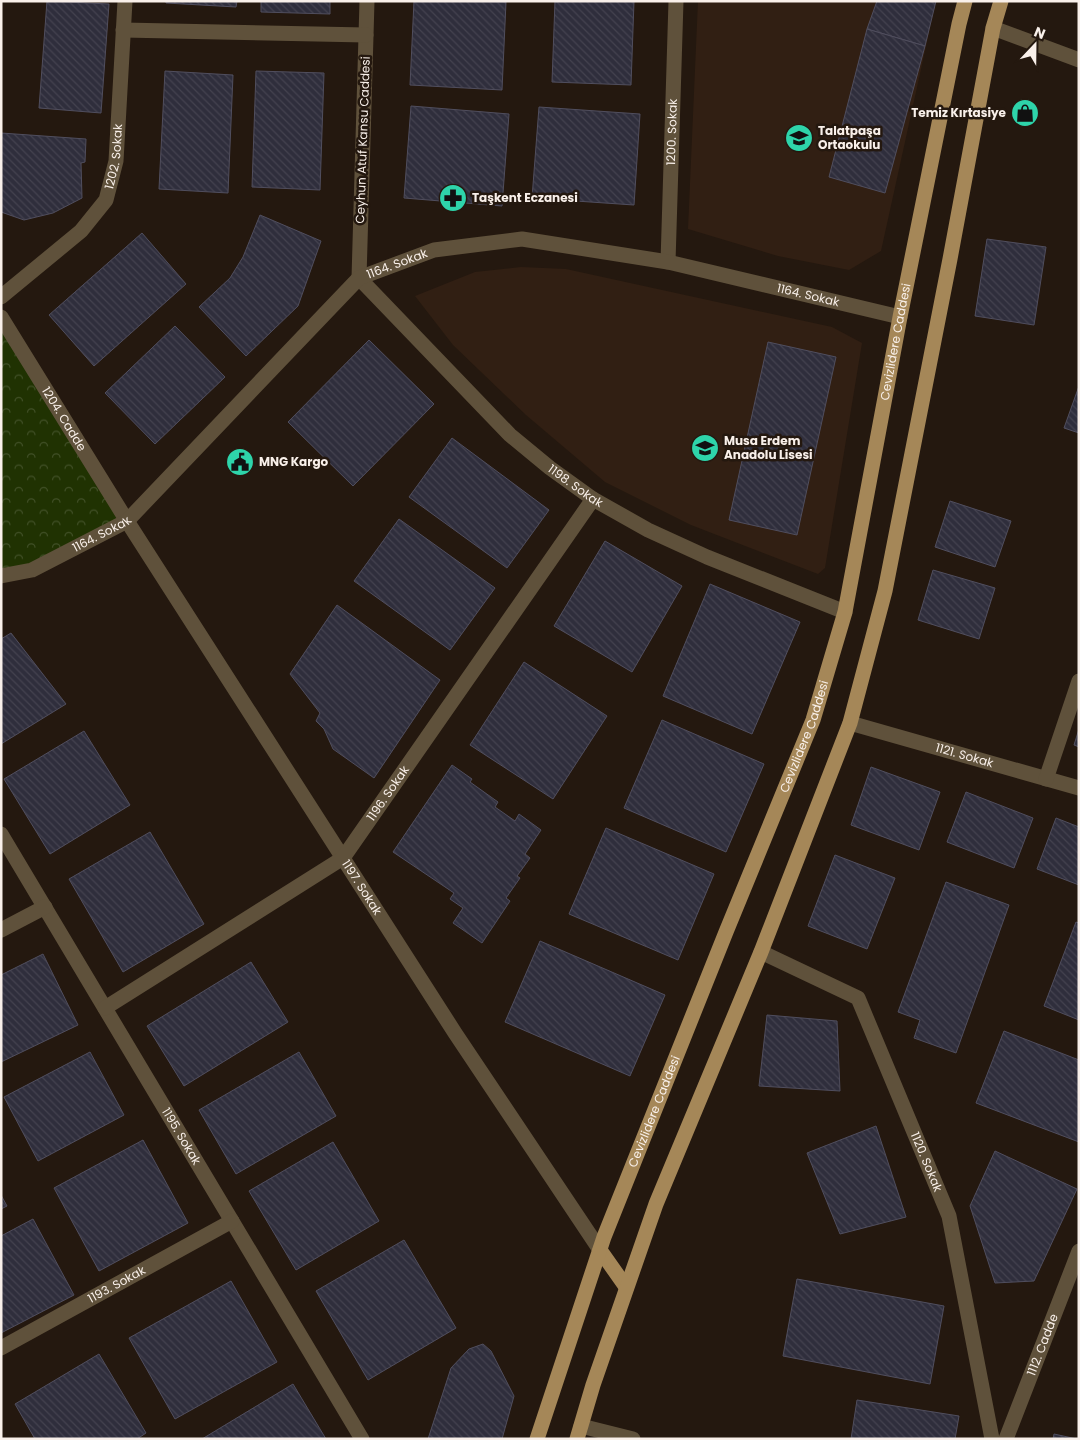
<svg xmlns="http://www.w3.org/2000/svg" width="1080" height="1440" viewBox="0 0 1080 1440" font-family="Poppins,sans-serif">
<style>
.built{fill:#311f13}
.park{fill:url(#park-crowns)}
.building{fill:url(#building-back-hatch);stroke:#504e5e}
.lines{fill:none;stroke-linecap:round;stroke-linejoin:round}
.minor{stroke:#5f513b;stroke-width:15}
.major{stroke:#a58758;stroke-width:15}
.labels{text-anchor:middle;stroke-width:5;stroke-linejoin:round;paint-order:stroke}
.poi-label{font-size:12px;font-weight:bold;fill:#f9f0ea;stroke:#24180f;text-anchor:start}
.street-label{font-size:12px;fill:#f9f0ea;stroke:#24180f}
</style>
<defs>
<pattern id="park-crowns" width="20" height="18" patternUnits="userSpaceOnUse" patternTransform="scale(1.25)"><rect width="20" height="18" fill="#203202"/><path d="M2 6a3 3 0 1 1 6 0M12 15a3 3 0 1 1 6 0" fill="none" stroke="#415027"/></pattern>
<pattern id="building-back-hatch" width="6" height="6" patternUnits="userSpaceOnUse" patternTransform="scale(1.25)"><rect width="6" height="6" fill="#2f2e3c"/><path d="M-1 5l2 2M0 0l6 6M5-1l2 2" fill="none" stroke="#44424f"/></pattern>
</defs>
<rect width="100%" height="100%" fill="#24180f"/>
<g class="built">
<polygon points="698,1 936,1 881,251 849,270 778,256 688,229"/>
<polygon points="521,267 566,269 832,327 862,343 825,568 818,574 691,525 605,482 526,415 453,345 415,296 475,272"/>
</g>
<polygon class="park" points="1,317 127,521 1,576"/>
<g class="building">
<polygon points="47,1 109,4 101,113 39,108"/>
<polygon points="166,1 237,1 236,7 166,3"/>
<polygon points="261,1 330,1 330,14 261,12"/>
<polygon points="414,1 506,2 502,90 410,85"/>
<polygon points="555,1 634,1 631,85 552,82"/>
<polygon points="877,1 936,1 925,46 867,29"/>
<polygon points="867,29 925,46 885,193 829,177"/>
<polygon points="165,71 233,75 228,193 159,189"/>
<polygon points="256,71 324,73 320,190 252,187"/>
<polygon points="411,106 509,114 502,206 404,198"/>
<polygon points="539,107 640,114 634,205 532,198"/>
<polygon points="1,133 86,139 85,162 81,163 82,198 53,213 24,220 1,212"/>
<polygon points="260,215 321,241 298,306 246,356 199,307 230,278 243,257"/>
<polygon points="142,233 186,284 94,366 49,315"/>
<polygon points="987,239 1046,247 1034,325 975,316"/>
<polygon points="175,326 225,377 155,444 105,393"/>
<polygon points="369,340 434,404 353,486 288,422"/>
<polygon points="768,342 836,357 797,535 729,520"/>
<polygon points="1079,386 1079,433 1064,428"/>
<polygon points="452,438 549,510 507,568 409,497"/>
<polygon points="950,501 1011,521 995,567 935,547"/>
<polygon points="399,519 495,588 450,650 354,581"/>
<polygon points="605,541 682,586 632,672 554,626"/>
<polygon points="933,570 995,588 979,639 918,620"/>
<polygon points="710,584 800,622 752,734 663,696"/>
<polygon points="337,605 440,680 374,778 333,749 324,729 316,721 320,713 290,674"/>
<polygon points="11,633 66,704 1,744 1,639"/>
<polygon points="524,662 607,716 553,799 470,745"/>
<polygon points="662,720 764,764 726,852 624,808"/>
<polygon points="1079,729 1079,747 1074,745"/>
<polygon points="84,731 130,805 50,854 4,779"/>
<polygon points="452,765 472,779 470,782 498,802 495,807 515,821 519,814 541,830 525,854 530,858 517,876 520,878 506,898 510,901 482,943 453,923 463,908 450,899 454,893 393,852"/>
<polygon points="871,767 940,792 919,850 851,825"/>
<polygon points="966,792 1033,818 1014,868 947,842"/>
<polygon points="1056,818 1079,827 1079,885 1037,869"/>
<polygon points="606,828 714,874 678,960 569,914"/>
<polygon points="150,832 204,924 123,972 69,879"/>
<polygon points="835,855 895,878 867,949 808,926"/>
<polygon points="946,882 1009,905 956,1053 914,1038 920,1020 898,1012"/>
<polygon points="1076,922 1079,923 1079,1020 1044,1006"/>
<polygon points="540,941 665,995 630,1076 505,1022"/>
<polygon points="43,954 78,1025 1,1062 1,975"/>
<polygon points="251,962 288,1022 184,1086 147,1026"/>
<polygon points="767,1015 837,1021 840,1091 759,1086"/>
<polygon points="1004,1031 1079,1060 1079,1142 976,1103"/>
<polygon points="90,1052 124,1115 38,1161 4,1097"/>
<polygon points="299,1052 336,1116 236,1174 199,1110"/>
<polygon points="876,1126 906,1217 840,1234 807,1153"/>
<polygon points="143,1140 188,1223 99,1271 54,1188"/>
<polygon points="333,1142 379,1221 296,1270 249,1191"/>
<polygon points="995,1151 1077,1189 1034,1281 995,1283 970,1206"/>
<polygon points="1,1195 7,1206 1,1209"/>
<polygon points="33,1219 74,1295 1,1333 1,1236"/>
<polygon points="404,1240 456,1328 368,1380 316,1291"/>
<polygon points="797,1279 944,1306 930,1384 783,1356"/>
<polygon points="231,1281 277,1362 175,1419 129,1338"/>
<polygon points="483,1344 491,1351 514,1396 502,1439 428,1439 451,1368 469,1349"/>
<polygon points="99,1354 146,1433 137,1439 35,1439 15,1404"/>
<polygon points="293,1384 326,1439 202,1439"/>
<polygon points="857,1400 959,1416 955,1439 851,1439"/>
<polygon points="1054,1434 1077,1439 1053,1439"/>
</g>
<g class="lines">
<g class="minor">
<path id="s1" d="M 367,1 L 359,278 L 510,435 L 550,468 L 593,499 L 648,530 L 707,557 L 845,612"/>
<polyline points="993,28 1079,60"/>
<polyline points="123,30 366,35"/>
<path id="s2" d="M 668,262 L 676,1"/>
<path id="s3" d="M 1,297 L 81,231 L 106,200 L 116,161 L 125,1"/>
<path id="s4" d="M 1,317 L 127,521 L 455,1033 L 600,1250"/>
<path id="s5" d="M 1,576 L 32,570 L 127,521 L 359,278 L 434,250 L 522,239 L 668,262 L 900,317"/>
<path id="s6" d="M 850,723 L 1079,788"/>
<polyline points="1046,779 1079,681"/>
<path id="s7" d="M 1,834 L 362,1439"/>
<polyline points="1,930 45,907"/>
<path id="s8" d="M 761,952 L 858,998 L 949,1216 L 992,1439"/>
<path id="s9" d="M 105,1008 L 343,858 L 593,499"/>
<path id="s10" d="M 1,1348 L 232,1221"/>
<polyline points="581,1426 633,1439"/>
<path id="s11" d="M 1006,1439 L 1079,1251"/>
</g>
<g class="major">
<polyline points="600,1250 626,1287"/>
<path id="s12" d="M 537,1439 L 604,1237 L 726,932 L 813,720 L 845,612 L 900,317 L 959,24 L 965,1"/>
<polyline points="577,1439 593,1385 656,1204 761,952 850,723 885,591 950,259 993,28 1001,1"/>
</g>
</g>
<defs>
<g id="shop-disc" transform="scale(1.4375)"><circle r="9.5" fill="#2ed4aa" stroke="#24180f"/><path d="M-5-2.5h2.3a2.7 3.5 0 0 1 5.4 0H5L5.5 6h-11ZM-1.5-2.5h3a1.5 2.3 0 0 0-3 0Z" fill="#111"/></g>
<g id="school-disc" transform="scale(1.4375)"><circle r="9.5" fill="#2ed4aa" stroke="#24180f"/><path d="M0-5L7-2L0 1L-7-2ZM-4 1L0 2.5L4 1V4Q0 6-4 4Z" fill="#111"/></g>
<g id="pharmacy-disc" transform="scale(1.4375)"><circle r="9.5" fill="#2ed4aa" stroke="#24180f"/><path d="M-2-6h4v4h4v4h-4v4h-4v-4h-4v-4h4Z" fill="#111"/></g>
<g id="civic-disc" transform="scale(1.4375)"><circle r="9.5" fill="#2ed4aa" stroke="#24180f"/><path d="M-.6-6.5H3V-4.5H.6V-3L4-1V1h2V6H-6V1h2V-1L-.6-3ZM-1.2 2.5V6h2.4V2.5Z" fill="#111"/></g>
</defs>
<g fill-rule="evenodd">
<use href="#shop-disc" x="1025" y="113"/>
<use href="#school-disc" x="799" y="138"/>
<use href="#pharmacy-disc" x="453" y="198"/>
<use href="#school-disc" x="705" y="448"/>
<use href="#civic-disc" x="240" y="462"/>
</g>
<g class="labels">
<g class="poi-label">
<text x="1006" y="117" text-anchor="end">Temiz Kırtasiye</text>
<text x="818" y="135">Talatpaşa<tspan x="818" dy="14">Ortaokulu</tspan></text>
<text x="472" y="202">Taşkent Eczanesi</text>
<text x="724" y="445">Musa Erdem<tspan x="724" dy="14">Anadolu Lisesi</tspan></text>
<text x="259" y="466">MNG Kargo</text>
</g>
<g class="street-label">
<text dy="4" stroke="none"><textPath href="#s2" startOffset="130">1200. Sokak</textPath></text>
<text transform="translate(363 140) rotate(-88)" y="4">Ceyhun Atuf Kansu Caddesi</text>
<text dy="4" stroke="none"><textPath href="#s3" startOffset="188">1202. Sokak</textPath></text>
<text dy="4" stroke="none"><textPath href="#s5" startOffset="515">1164. Sokak</textPath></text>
<text dy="4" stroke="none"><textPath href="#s5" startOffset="935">1164. Sokak</textPath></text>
<text dy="4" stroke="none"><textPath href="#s12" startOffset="1158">Cevizlidere Caddesi</textPath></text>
<text dy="4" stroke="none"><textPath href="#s4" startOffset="120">1204. Cadde</textPath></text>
<text dy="4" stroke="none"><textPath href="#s1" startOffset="578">1198. Sokak</textPath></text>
<text dy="4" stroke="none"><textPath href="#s5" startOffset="110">1164. Sokak</textPath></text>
<text dy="4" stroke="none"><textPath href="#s12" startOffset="752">Cevizlidere Caddesi</textPath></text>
<text dy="4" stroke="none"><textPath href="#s6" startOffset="119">1121. Sokak</textPath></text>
<text dy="4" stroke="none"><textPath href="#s9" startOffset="360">1196. Sokak</textPath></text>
<text dy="4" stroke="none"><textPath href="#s4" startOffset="675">1197. Sokak</textPath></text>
<text dy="4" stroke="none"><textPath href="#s12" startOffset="348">Cevizlidere Caddesi</textPath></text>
<text dy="4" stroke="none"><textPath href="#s7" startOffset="352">1195. Sokak</textPath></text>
<text dy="4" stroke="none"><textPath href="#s8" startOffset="285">1120. Sokak</textPath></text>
<text dy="4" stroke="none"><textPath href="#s10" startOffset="132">1193. Sokak</textPath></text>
<text dy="4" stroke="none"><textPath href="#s11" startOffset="101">1112. Cadde</textPath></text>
</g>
</g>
<rect width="1080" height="1440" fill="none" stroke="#f9f0ea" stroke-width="5"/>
<g transform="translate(1035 45) rotate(22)" stroke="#24180f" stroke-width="4" paint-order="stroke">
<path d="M0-4L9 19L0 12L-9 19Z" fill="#f9f0ea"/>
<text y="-8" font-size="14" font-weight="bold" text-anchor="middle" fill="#f9f0ea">N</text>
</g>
</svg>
